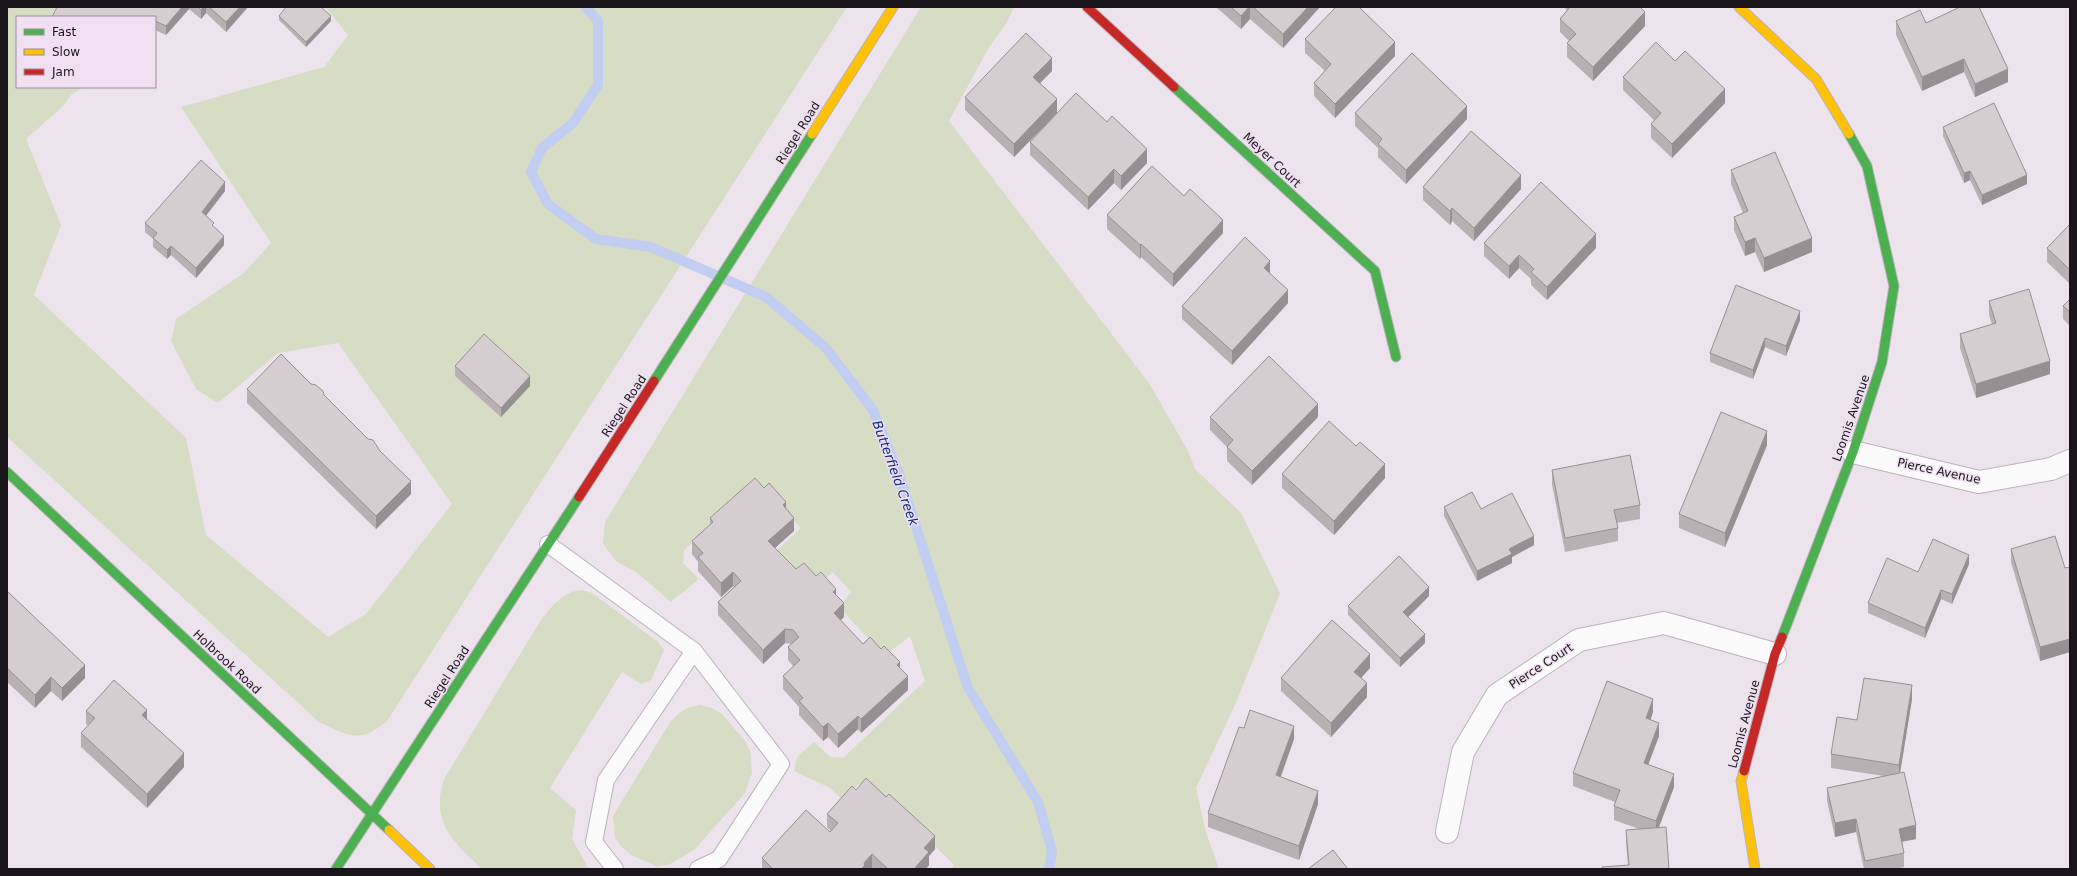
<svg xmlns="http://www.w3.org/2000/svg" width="2077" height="876" viewBox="0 0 2077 876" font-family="'DejaVu Sans',sans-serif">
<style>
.green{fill:#d7dcc4}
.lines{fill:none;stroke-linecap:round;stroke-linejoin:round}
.stream{stroke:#c1cdf1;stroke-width:10}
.lane-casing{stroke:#bab3ba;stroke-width:18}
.street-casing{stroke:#bab3ba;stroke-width:24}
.fast-casing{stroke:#bab3ba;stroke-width:11}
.slow-casing{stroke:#bab3ba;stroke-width:11}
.jam-casing{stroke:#bab3ba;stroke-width:11}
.lane{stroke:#fcfbfc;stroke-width:16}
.street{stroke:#fcfbfc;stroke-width:22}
.fast{stroke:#4caf50;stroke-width:9}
.slow{stroke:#ffc107;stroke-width:9}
.jam{stroke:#c62828;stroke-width:9}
.wall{fill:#b8b0b3}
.shaded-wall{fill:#969092}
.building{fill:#d6cdd0;stroke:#969092}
.labels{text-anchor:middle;stroke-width:3;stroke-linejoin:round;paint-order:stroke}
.street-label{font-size:12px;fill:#1a151b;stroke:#efdff1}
.water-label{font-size:13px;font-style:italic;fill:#0f2c81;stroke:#efdff1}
</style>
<rect width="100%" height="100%" fill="#ece3ed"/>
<g class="green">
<path d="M 7,7 L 56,7 L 51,17 L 17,17 L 17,87 L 84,87 L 72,94 L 61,108 L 26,139 L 61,225 L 34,295 L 186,438 L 206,535 L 328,637 L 366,614 L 452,504 L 338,343 L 278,353 L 218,403 L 196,389 L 171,341 L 176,319 L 244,273 L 271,243 L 181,107 L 324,67 L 348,35 L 325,7 L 847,7 L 387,721 C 359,744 349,736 319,722 L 7,437 Z"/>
<polygon points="921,7 1014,7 1006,24 989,47 949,121 1149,383 1188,451 1195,469 1241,513 1280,593 1235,705 1196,788 1206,832 1219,869 951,869 954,865 872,784 859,784 843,800 830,788 794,771 797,757 814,742 831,757 843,758 925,681 910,636 884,656 839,607 851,592 833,572 821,582 798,576 774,553 801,528 760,485 684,550 683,563 699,579 671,602 636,572 617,562 603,544 605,522"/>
<path d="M 582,590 L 592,593 L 657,641 L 664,650 L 651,680 L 641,684 L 622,672 L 550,788 L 576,810 L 572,839 L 589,869 L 482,869 C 453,841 430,823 444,779 L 541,620 C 553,605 562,592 582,590 Z"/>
<path d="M 700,705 L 712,708 L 722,714 L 745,741 L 750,751 L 752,773 L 745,793 L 694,850 L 670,864 L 658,867 L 631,855 L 620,845 L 615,838 L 613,816 L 669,724 C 679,712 685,707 700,705 Z"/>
</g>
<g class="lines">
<polyline class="stream" points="586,7 598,21 598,85 573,123 542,148 531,172 548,204 596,239 651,247 766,297 826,348 873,410 899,474 968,688 1038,802 1052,851 1049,869"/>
<g class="lane-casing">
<g id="lane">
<polyline points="548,544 694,651 781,764 719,859 698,869"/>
<polyline points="615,869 594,842 606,780 694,651"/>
</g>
</g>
<g class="street-casing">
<g id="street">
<polyline points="1853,452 1979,482 2051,469 2070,461"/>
<polyline points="1447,832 1463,752 1497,695 1579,640 1664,623 1775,654"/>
</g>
</g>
<g class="fast-casing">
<g id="fast">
<polyline points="1174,87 1375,271 1396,357"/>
<polyline points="654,381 812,134"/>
<polyline points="7,472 389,830"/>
<polyline points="1782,637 1853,452 1882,362 1894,286 1867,166 1849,134"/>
<polyline points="336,869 579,497"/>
</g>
</g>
<g class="slow-casing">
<g id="slow">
<polyline points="1739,7 1816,79 1849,134"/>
<polyline points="812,134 893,7"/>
<polyline points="1744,771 1741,781 1755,869"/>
<polyline points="389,830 430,869"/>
</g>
</g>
<g class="jam-casing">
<g id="jam">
<polyline points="1087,7 1174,87"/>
<polyline points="579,497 654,381"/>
<polyline points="1744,771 1775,654 1782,637"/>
</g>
</g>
<use href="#lane" class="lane"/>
<use href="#street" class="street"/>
<use href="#fast" class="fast"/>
<use href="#slow" class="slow"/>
<use href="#jam" class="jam"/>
</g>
<g class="wall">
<polygon points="57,7 248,7 226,32 206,13 201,19 189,9 166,35 155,30 155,17"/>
<polygon points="1216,7 1320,7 1283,48 1250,19 1241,29"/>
<polygon points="1564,7 1640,7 1645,26 1593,81 1567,57 1567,43 1569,41 1560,32 1560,19 1567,10"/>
<polygon points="279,16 331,21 306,47 279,20"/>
<polygon points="1896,21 1926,23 2008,82 1975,97 1964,72 1922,91 1896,35"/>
<polygon points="1305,39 1395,56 1335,118 1314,96 1314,83 1325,71 1305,53"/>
<polygon points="1675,61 1725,103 1672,158 1651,138 1651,124 1654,120 1623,90 1623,77"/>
<polygon points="1052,71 1040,83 1057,113 1014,157 965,110 965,97"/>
<polygon points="1355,113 1467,119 1406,184 1378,157 1378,148 1355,126"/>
<polygon points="1943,127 2027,184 1982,205 1970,180 1964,183 1943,136"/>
<polygon points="1030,142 1147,163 1121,190 1114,183 1088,210 1030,155"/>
<polygon points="1731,170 1812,252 1764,272 1755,252 1745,256 1734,230 1734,217 1743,213 1731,184"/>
<polygon points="1423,187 1521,189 1474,241 1452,221 1450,225 1423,200"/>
<polygon points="225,191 206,215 214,228 224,245 196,278 171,255 167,259 153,247 153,239 145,232 145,223"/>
<polygon points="1107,215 1223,233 1173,287 1141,257 1140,259 1107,229"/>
<polygon points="2070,224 2070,284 2047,262 2047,248"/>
<polygon points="1484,243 1596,248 1547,300 1531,285 1531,279 1519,268 1509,279 1484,256"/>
<polygon points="1270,274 1288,303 1232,365 1182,319 1182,306"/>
<polygon points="2070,299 2070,326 2063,319 2063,306"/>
<polygon points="1989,301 2050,374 1976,398 1960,348 1960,334 1992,324 1989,315"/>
<polygon points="1800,320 1786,356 1765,347 1753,379 1710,362 1710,353"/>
<polygon points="455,366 530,386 501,417 455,376"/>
<polygon points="311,384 368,439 411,494 376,529 247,403 247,389"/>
<polygon points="1210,417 1318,417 1252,485 1227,461 1227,447 1210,430"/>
<polygon points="1767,445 1725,547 1679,528 1679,514"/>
<polygon points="1356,446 1385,478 1334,535 1282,488 1282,474"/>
<polygon points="1552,470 1640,505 1640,519 1617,523 1618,528 1618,541 1565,552 1552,484"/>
<polygon points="764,488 786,509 794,531 775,548 796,569 816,576 836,595 844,617 840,620 863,644 900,668 908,690 861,733 858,729 838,748 828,737 823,741 799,715 799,707 783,689 783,676 794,667 788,660 788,647 792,644 785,643 763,664 718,615 718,602 734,587 733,586 721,597 698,571 698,562 692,554 692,541 710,525 710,518"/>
<polygon points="1444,507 1481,509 1534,545 1512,557 1512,563 1477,581 1444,516"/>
<polygon points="2011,549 2065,568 2070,567 2070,652 2040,661 2011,562"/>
<polygon points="1969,564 1952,604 1941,599 1925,638 1868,613 1868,603 1918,572"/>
<polygon points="7,591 85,678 62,701 51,691 35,708 7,682"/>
<polygon points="1429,596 1408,617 1425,643 1400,667 1348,615 1348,606"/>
<polygon points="1370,668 1361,678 1367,697 1331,737 1281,691 1281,678"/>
<polygon points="1912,699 1900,773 1916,839 1902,842 1904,853 1904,867 1894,869 1864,869 1856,832 1835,837 1827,801 1827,788 1884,776 1831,768 1831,754 1857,720"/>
<polygon points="86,711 147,719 184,767 147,808 81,747 81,733 88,726 86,724"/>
<polygon points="1653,712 1651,719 1659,736 1648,764 1674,787 1659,827 1669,869 1628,865 1626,843 1626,830 1639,829 1614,820 1614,806 1615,802 1573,786 1573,773"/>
<polygon points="1244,728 1294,739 1281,777 1318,804 1299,860 1208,827 1208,813"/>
<polygon points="856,790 935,849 929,856 929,865 926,869 873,869 872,868 870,869 762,869 762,858 830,832 831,831 827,827 827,814"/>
</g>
<g class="shaded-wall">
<polygon points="182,7 189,7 189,9 166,35 166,26"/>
<polygon points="203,7 206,7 206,13 201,19 201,10"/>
<polygon points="240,7 248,7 226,32 226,22"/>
<polygon points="1249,7 1250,7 1250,19 1241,29 1241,16"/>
<polygon points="1308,7 1320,7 1283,48 1283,34"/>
<polygon points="1645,12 1645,26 1593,81 1593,67"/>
<polygon points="331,16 331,21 306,47 306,42"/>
<polygon points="1395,42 1395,56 1335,118 1335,104"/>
<polygon points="1052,58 1052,71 1033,90 1033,77"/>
<polygon points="1964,59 1964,72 1922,91 1922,77"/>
<polygon points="2008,69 2008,82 1975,97 1975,84"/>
<polygon points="1725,89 1725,103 1672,158 1672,144"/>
<polygon points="1057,99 1057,113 1014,157 1014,144"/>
<polygon points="1467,106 1467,119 1406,184 1406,170"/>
<polygon points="1147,149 1147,163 1121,190 1121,176"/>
<polygon points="1114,169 1114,183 1088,210 1088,197"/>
<polygon points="1970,171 1970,180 1964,183 1964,173"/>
<polygon points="1521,175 1521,189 1474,241 1474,228"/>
<polygon points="2027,175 2027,184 1982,205 1982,195"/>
<polygon points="225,182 225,191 202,221 202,212"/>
<polygon points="1452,208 1452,221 1450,225 1450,211"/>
<polygon points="1223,220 1223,233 1173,287 1173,274"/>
<polygon points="1596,234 1596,248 1547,300 1547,287"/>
<polygon points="224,236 224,245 196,278 196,268"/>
<polygon points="1755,238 1755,252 1745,256 1745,242"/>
<polygon points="1812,238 1812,252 1764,272 1764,258"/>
<polygon points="1141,244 1141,257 1140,259 1140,245"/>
<polygon points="171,246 171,255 167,259 167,250"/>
<polygon points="1519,255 1519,268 1509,279 1509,266"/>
<polygon points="1270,261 1270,274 1264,268"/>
<polygon points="1288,290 1288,303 1232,365 1232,351"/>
<polygon points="1800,311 1800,320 1786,356 1786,346"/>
<polygon points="1765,338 1765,347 1753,379 1753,370"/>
<polygon points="2050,361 2050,374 1976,398 1976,384"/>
<polygon points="530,376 530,386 501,417 501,408"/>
<polygon points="1318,404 1318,417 1252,485 1252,471"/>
<polygon points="1767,431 1767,445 1725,547 1725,533"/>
<polygon points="1385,464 1385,478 1334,535 1334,521"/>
<polygon points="411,481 411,494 376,529 376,516"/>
<polygon points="786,502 786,516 783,505"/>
<polygon points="794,518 794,531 768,554 768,541"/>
<polygon points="1534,536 1534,545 1512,557 1512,563 1477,581 1477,571 1509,549"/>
<polygon points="1969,555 1969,564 1952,604 1952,594"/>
<polygon points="733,572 733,586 721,597 721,583"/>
<polygon points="1429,587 1429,596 1403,622 1403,612"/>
<polygon points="836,589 836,603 833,592"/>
<polygon points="1941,590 1941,599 1925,638 1925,628"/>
<polygon points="844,603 844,617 834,627 834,613"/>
<polygon points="785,629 785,643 763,664 763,650"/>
<polygon points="1425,634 1425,643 1400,667 1400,658"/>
<polygon points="2070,639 2070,652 2040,661 2040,647"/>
<polygon points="1370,654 1370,668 1354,686 1354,672"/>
<polygon points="900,662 900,676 897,665"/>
<polygon points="85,665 85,678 62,701 62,688"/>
<polygon points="908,676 908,690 861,733 861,719"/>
<polygon points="51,677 51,691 35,708 35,695"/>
<polygon points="1367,683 1367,697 1331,737 1331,723"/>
<polygon points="1912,685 1912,699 1899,779 1899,765"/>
<polygon points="1653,699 1653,712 1646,731 1646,718"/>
<polygon points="147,710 147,724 142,715"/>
<polygon points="858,716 858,729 838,748 838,734"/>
<polygon points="828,723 828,737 823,741 823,727"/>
<polygon points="1659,723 1659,736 1644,776 1644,763"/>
<polygon points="1294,726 1294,739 1276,789 1276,775"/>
<polygon points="184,753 184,767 147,808 147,794"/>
<polygon points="1674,774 1674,787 1656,835 1656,821"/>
<polygon points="1318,791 1318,804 1299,860 1299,846"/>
<polygon points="1856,819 1856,832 1835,837 1835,823"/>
<polygon points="1916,825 1916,839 1899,842 1899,829"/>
<polygon points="935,836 935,849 929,856 929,865 926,869 914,869 924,848"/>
<polygon points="872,854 872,868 870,869 861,869 864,863"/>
</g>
<g class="building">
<polygon points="57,7 182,7 166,26 155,21 155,17 52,17"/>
<polygon points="198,7 203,7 201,10"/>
<polygon points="209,7 240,7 226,22"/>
<polygon points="286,7 321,7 331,16 306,42 279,16"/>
<polygon points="1231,7 1249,7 1241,16"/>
<polygon points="1253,7 1308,7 1283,34"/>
<polygon points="1336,7 1359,7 1395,42 1335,104 1314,83 1331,64 1305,39"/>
<polygon points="1570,7 1640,7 1645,12 1593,67 1567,43 1576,34 1560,19"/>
<polygon points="1960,7 1979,7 2008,69 1975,84 1964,59 1922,77 1896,21 1920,10 1926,23"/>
<polygon points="1026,33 1052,58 1033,77 1057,99 1014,144 965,97"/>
<polygon points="1656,42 1675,61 1685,51 1725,89 1672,144 1651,124 1661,113 1623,77"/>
<polygon points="1412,53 1467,106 1406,170 1378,144 1382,139 1355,113"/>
<polygon points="1076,93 1107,122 1112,116 1147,149 1121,176 1114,169 1088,197 1030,142"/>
<polygon points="1994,103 2027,175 1982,195 1970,171 1964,173 1943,127"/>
<polygon points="1471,131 1521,175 1474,228 1452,208 1450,211 1423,187"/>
<polygon points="1775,152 1812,238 1764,258 1755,238 1745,242 1734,217 1748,211 1731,170"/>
<polygon points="201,160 225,182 202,212 214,223 212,225 224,236 196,268 171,246 167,250 153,238 157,233 145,223"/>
<polygon points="1152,166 1184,196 1190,189 1223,220 1173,274 1141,244 1140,245 1107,215"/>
<polygon points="1541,182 1596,234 1547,287 1531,272 1534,269 1519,255 1509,266 1484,243"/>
<polygon points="2070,224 2070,270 2047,248"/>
<polygon points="1245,237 1270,261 1264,268 1288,290 1232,351 1182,306"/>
<polygon points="1736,285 1800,311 1786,346 1765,338 1753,370 1710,353"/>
<polygon points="2029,289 2050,361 1976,384 1960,334 1996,323 1989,301"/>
<polygon points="2070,299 2070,312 2063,306"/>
<polygon points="484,334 530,376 501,408 455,366"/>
<polygon points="281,354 311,384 316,385 323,391 324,395 368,439 373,440 380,451 411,481 376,516 247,389"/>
<polygon points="1269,356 1318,404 1252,471 1227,447 1233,440 1210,417"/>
<polygon points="1721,412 1767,431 1725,533 1679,514"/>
<polygon points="1329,421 1356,446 1360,442 1385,464 1334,521 1282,474"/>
<polygon points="1630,455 1640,505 1614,510 1618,528 1565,538 1552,470"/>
<polygon points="755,478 764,488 769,483 786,502 783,505 794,518 768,541 796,569 804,563 816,576 821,572 836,589 833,592 844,603 834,613 863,644 870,637 881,649 884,646 900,662 897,665 908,676 861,719 858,716 838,734 828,723 823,727 799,701 803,698 783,676 800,660 788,647 799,637 793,630 785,629 763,650 718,602 741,581 733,572 721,583 698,557 703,553 692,541 713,522 710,518"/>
<polygon points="1472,492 1481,509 1512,493 1534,536 1509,549 1512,554 1477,571 1444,507"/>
<polygon points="2055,536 2065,568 2070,567 2070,639 2040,647 2011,549"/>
<polygon points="1933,539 1969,555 1952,594 1941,590 1925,628 1868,603 1887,558 1918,572"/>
<polygon points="1399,556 1429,587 1403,612 1425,634 1400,658 1348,606"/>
<polygon points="7,591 85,665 62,688 51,677 35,695 7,668"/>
<polygon points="1332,620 1370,654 1354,672 1367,683 1331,723 1281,678"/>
<polygon points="1864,678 1912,685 1899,765 1831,754 1837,717 1857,720"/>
<polygon points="114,680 147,710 142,715 184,753 147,794 81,733 95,718 86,711"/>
<polygon points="1607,681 1653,699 1646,718 1659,723 1644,763 1674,774 1656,821 1614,806 1620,790 1573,773"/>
<polygon points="1250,710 1294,726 1276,775 1318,791 1299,846 1208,813 1239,727 1244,728"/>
<polygon points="1904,772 1916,825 1899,829 1904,853 1865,861 1856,819 1835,823 1827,788"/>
<polygon points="866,778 886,797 889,794 935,836 924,848 929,852 914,869 888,869 872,854 864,863 865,865 861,869 773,869 762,858 806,810 830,832 838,823 827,814 852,786 856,790"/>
<polygon points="1666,827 1669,869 1602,869 1602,867 1629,865 1626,830"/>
<polygon points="1333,850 1348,869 1308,869"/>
</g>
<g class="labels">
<g class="street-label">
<text transform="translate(798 133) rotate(-58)" y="4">Riegel Road</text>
<text transform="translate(1272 160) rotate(43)" y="4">Meyer Court</text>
<text transform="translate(624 406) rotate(-57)" y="4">Riegel Road</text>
<text transform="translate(1851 418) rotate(-71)" y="4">Loomis Avenue</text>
<text transform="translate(1939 471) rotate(12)" y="4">Pierce Avenue</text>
<text transform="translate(227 662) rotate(43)" y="4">Holbrook Road</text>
<text transform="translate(1541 666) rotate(-33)" y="4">Pierce Court</text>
<text transform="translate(447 677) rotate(-57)" y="4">Riegel Road</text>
<text transform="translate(1744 724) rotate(-75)" y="4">Loomis Avenue</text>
</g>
<g class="water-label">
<text transform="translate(896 473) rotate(70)" y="5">Butterfield Creek</text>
</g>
</g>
<rect width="2077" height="876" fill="none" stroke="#1a151b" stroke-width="16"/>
<rect x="16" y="16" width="140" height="72" fill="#efdff1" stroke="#9a8e9b"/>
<rect x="24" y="29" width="20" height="6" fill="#4caf50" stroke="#9a8e9b"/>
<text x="52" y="36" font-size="12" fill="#1a151b">Fast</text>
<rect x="24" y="49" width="20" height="6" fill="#ffc107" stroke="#9a8e9b"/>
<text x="52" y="56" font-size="12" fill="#1a151b">Slow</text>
<rect x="24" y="69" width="20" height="6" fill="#c62828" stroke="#9a8e9b"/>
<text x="52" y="76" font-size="12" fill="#1a151b">Jam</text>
</svg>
